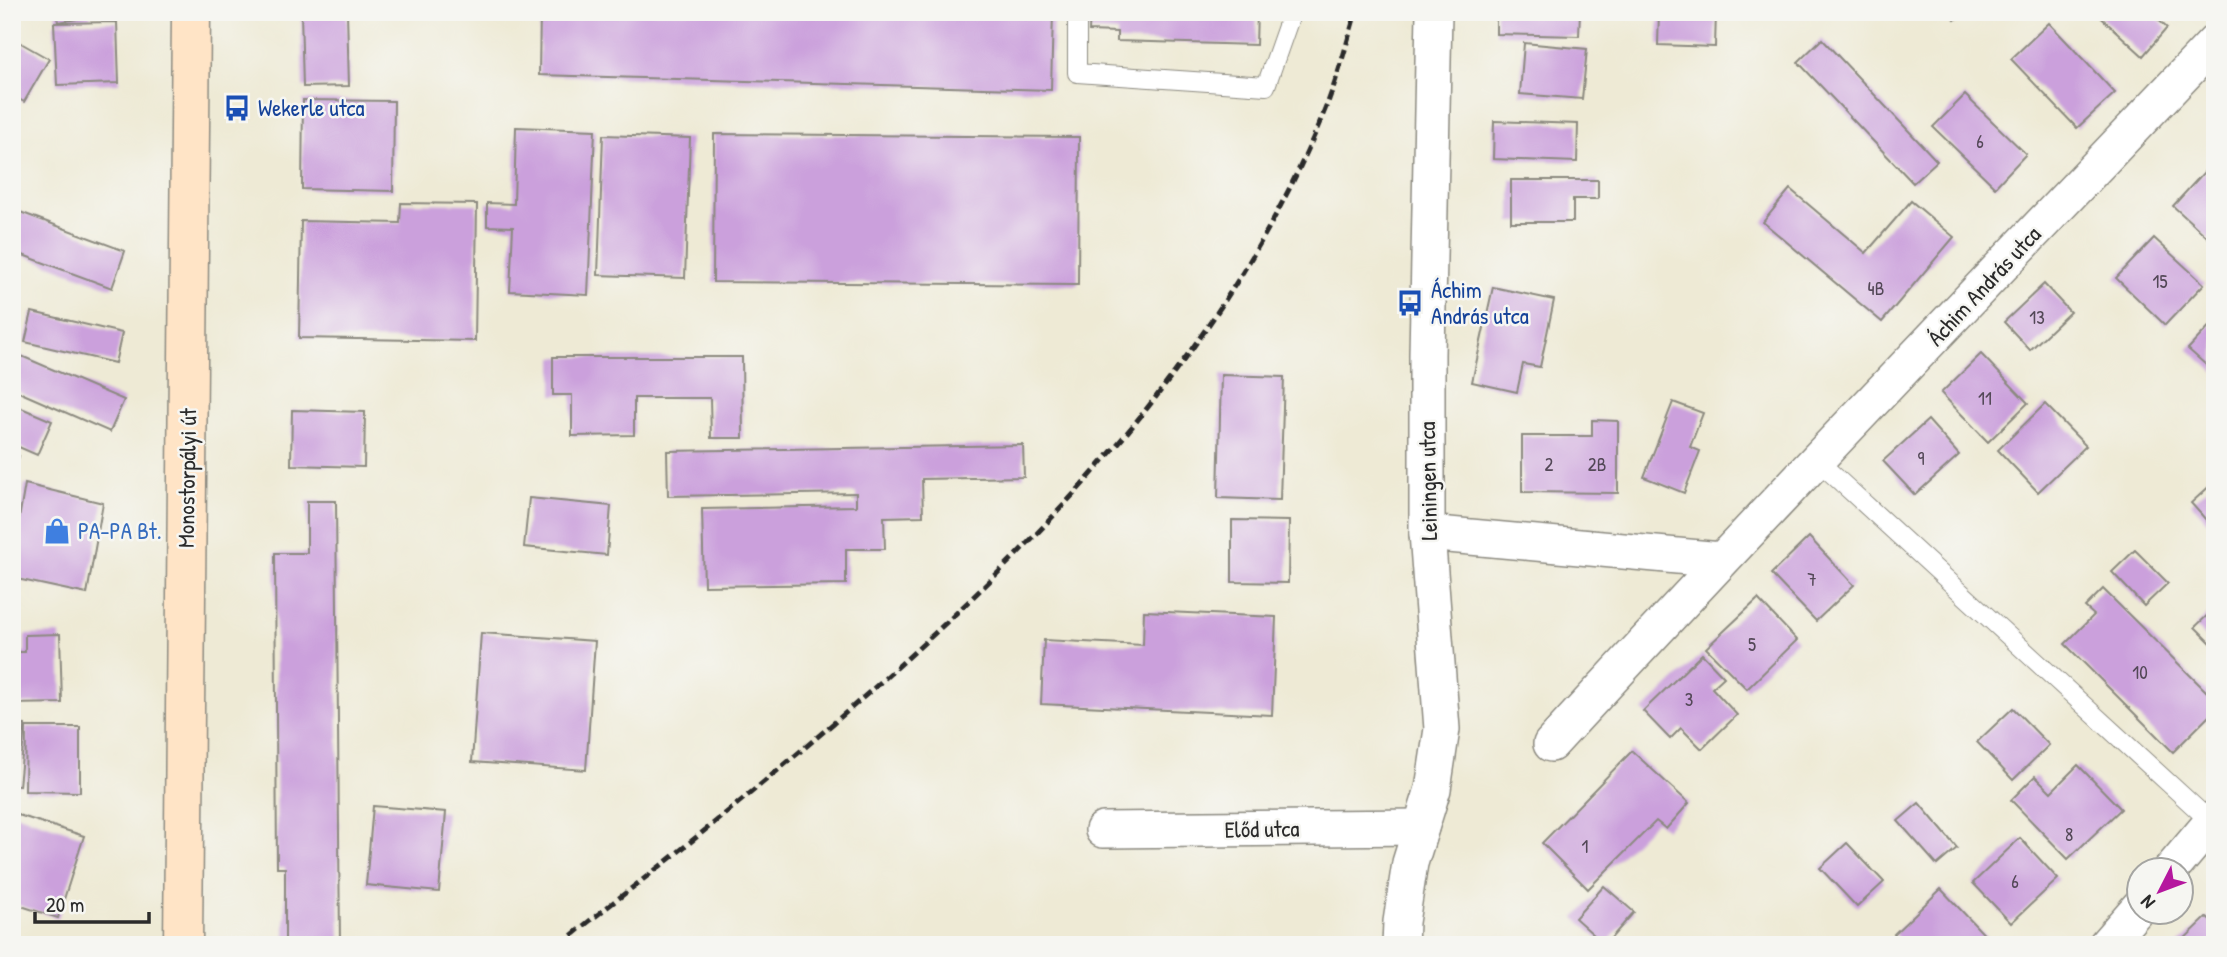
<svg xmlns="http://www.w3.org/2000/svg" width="2227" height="957" viewBox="0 0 2227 957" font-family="'Patrick Hand',sans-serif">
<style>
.building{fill:#cba0dc}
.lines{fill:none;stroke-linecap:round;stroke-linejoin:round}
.lane-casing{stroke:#8c8a80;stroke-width:20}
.street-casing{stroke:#8c8a80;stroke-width:38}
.secondary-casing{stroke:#8c8a80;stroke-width:41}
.lane{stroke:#fff;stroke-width:18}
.street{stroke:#fff;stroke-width:35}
.secondary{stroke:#ffe4c6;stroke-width:38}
.rail{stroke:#2b2b2b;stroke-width:5;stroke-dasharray:10 5;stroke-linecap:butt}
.labels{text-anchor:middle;stroke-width:5;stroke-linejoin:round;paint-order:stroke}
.number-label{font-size:19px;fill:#534857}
.transit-label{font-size:23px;fill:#164399;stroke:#f6f6f2;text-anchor:start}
.street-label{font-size:23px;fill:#2b2b2b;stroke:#f6f6f2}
.shop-label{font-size:23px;fill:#366cbe;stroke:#f6f6f2;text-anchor:start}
</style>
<rect width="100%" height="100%" fill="#f6f6f2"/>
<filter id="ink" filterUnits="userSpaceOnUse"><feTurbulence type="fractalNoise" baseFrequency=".0143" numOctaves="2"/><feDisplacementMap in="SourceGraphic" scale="14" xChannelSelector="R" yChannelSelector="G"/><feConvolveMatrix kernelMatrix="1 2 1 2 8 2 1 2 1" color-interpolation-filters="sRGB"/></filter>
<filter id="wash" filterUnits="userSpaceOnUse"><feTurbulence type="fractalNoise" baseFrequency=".00686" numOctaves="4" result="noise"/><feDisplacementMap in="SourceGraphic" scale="28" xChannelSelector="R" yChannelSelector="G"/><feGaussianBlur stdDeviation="1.57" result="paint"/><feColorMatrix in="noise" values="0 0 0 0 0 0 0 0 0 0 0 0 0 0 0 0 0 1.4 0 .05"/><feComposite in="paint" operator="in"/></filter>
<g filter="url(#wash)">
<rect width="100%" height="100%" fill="#eeead5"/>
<g id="blocks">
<g class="building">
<polygon points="56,12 91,12 91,17 58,22"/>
<polygon points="301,12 347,12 349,86 303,87"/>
<polygon points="540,12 1053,12 1051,90 539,75"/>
<polygon points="1090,12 1257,12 1256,45 1117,41 1117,32 1089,31"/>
<polygon points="1496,12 1580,12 1579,36 1496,34"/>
<polygon points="1659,12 1716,12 1715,47 1658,45"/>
<polygon points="1948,12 1964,12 1955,20"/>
<polygon points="2095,12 2150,12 2167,28 2143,56"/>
<polygon points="117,22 119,83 57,85 54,23"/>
<polygon points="2049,23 2115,93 2077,128 2011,59"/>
<polygon points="12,38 49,59 24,102 12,95"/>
<polygon points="1822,39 1937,161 1913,183 1798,62"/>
<polygon points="1524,43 1587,49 1582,99 1520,94"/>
<polygon points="1965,95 2026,154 1995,187 1933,127"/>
<polygon points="303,100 394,101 393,191 302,189"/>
<polygon points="1494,121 1578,124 1577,162 1493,159"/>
<polygon points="516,127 595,130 588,295 510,291 513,227 487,226 487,203 514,204"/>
<polygon points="714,134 1079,137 1078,285 713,282"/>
<polygon points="603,135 690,138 685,278 598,275"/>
<polygon points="2215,160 2215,244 2173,206"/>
<polygon points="1511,180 1598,180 1598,199 1573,199 1573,222 1511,222"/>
<polygon points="1790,189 1866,253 1911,201 1954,237 1882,322 1763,222"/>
<polygon points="401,203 477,204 475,341 299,338 301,221 400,223"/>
<polygon points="12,209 125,251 112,288 12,251"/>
<polygon points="2154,238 2204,284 2165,325 2116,278"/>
<polygon points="2044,284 2070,312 2030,350 2004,322"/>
<polygon points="1493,287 1554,300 1540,367 1523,364 1517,392 1472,382"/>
<polygon points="32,312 122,333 115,363 25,342"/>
<polygon points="2215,320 2215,373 2188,349"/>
<polygon points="12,352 124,400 110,432 12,389"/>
<polygon points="1981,354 2028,403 1988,442 1941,393"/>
<polygon points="553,357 742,357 743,438 711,438 710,398 634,398 634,435 572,436 572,395 553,395"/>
<polygon points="1221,375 1284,377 1280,500 1218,498"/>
<polygon points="1673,402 1703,413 1690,447 1700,451 1684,493 1644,477"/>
<polygon points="12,404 52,421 37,455 12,444"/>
<polygon points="2045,404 2086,446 2038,492 1998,450"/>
<polygon points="292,410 365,412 364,467 291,465"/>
<polygon points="1592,420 1618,421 1618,493 1522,492 1522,436 1592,436"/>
<polygon points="1928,420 1959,455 1915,495 1883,461"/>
<polygon points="1023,445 1024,477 922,479 923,516 884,517 885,549 846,549 846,584 704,586 702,509 856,506 856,493 668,496 667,451"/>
<polygon points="12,453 19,456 13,473 12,473"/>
<polygon points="2213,483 2215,485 2215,530 2191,503"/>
<polygon points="25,484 103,503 87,594 12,578 12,560"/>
<polygon points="529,498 611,506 607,555 524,547"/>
<polygon points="307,501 336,501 340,945 285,945 285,868 277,868 275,553 307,553"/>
<polygon points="1232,520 1289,521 1288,583 1232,582"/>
<polygon points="1809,537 1854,585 1816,621 1771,574"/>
<polygon points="2135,550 2168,583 2144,606 2112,572"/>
<polygon points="2103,589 2215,700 2215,710 2173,752 2065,644 2094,615 2085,607"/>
<polygon points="1758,599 1797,640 1747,689 1706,648"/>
<polygon points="2215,608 2215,647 2195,627"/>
<polygon points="1144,611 1276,617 1272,715 1041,704 1044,640 1143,645"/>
<polygon points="481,633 595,641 586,770 472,762"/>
<polygon points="60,634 62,703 12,704 12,652 25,652 25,635"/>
<polygon points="1702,654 1724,677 1712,688 1737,715 1702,749 1681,728 1670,739 1643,711"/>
<polygon points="2013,708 2049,745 2013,780 1977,742"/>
<polygon points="12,724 25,725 19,786 12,785"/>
<polygon points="26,727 80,727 80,792 25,791"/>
<polygon points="1632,751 1689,803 1666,829 1656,821 1588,889 1542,843"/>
<polygon points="2078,765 2121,809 2068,859 2011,800 2035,776 2051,792"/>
<polygon points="1919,803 1957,848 1937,865 1898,821"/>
<polygon points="373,806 446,812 439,892 366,885"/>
<polygon points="12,813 84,836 58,918 12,903"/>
<polygon points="2020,838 2058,879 2011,923 1973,883"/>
<polygon points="1847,843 1884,882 1857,907 1820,868"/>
<polygon points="1604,886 1634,912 1605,945 1575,918"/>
<polygon points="1941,889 1994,945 1904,945 1894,934"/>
<polygon points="2207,917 2215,924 2215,945 2178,945"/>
<polygon points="15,929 21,945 12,945 12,930"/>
</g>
</g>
</g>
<g filter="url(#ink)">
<use href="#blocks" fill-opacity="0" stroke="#8c8a80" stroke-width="2"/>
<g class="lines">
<g class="lane-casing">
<g id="lane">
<polyline points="1077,12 1077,73 1266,86 1292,12"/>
<polyline points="1818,461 2211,822"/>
</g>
</g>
<g class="street-casing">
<g id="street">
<polyline points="1427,533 1721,560"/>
<path d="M 1551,744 C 1769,507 1993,276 2215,42"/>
<polyline points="1103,830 1421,827"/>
<polyline points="2171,870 2215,818"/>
<polyline points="1400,945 1401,922 1410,863 1433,789 1442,729 1427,533 1427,355 1434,12"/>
<polyline points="2106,945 2140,906"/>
</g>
</g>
<g class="secondary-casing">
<polyline id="secondary" points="183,945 191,12"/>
</g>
<use href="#lane" class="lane"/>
<use href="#street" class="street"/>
<use href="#secondary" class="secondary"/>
<path class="rail" d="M 560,945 C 602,910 646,878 688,844 C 939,640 1207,411 1328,102 C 1339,73 1347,42 1356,12"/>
</g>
</g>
<defs>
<g id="bus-bare" transform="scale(2.1)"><path d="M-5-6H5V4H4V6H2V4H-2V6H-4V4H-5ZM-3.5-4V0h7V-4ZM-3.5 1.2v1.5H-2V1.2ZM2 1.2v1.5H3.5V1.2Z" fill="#1a4fb4" stroke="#f6f6f2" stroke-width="2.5" paint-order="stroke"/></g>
<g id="shop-bare" transform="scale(2.1)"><path d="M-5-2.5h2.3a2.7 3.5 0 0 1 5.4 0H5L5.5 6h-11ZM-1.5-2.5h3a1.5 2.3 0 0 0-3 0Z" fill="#3f7fe0" stroke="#f6f6f2" stroke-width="2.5" paint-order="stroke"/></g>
</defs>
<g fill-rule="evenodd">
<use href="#bus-bare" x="237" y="108"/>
<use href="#bus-bare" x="1410" y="303"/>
<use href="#shop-bare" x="57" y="531"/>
</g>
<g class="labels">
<g class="number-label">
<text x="1980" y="148">6</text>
<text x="2160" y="288">15</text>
<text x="1876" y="295">4B</text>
<text x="2037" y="324">13</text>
<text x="1985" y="405">11</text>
<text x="1921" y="465">9</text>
<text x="1549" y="471">2</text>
<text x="1597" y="471">2B</text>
<text x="1812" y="586">7</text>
<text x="1752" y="651">5</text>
<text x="2140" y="679">10</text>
<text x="1689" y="706">3</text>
<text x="2069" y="841">8</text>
<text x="1585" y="853">1</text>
<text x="2015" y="888">6</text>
</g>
<g class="transit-label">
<text x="258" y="116">Wekerle utca</text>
<text x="1431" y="298">Áchim<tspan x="1431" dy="26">András utca</tspan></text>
</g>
<g class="street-label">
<text transform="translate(1984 286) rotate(-47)" y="8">Áchim András utca</text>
<text transform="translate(187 478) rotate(-89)" y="8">Monostorpályi út</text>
<text transform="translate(1428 481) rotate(-91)" y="8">Leiningen utca</text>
<text transform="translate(1262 829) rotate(-1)" y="8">Előd utca</text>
</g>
<g class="shop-label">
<text x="78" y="539">PA-PA Bt.</text>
</g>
</g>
<rect width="2227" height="957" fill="none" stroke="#f6f6f2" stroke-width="42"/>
<g transform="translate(2160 891) rotate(228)"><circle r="33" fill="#f6f6f2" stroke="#a5a5a2" stroke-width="2"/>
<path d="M0-5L12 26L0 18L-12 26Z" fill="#b5179e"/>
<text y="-10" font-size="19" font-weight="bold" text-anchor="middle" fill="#2b2b2b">N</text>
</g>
<path d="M35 912v10h114v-10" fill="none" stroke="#2b2b2b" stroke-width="3.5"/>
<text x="46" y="912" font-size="21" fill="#2b2b2b" stroke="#f6f6f2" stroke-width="5" paint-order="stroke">20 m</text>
</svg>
